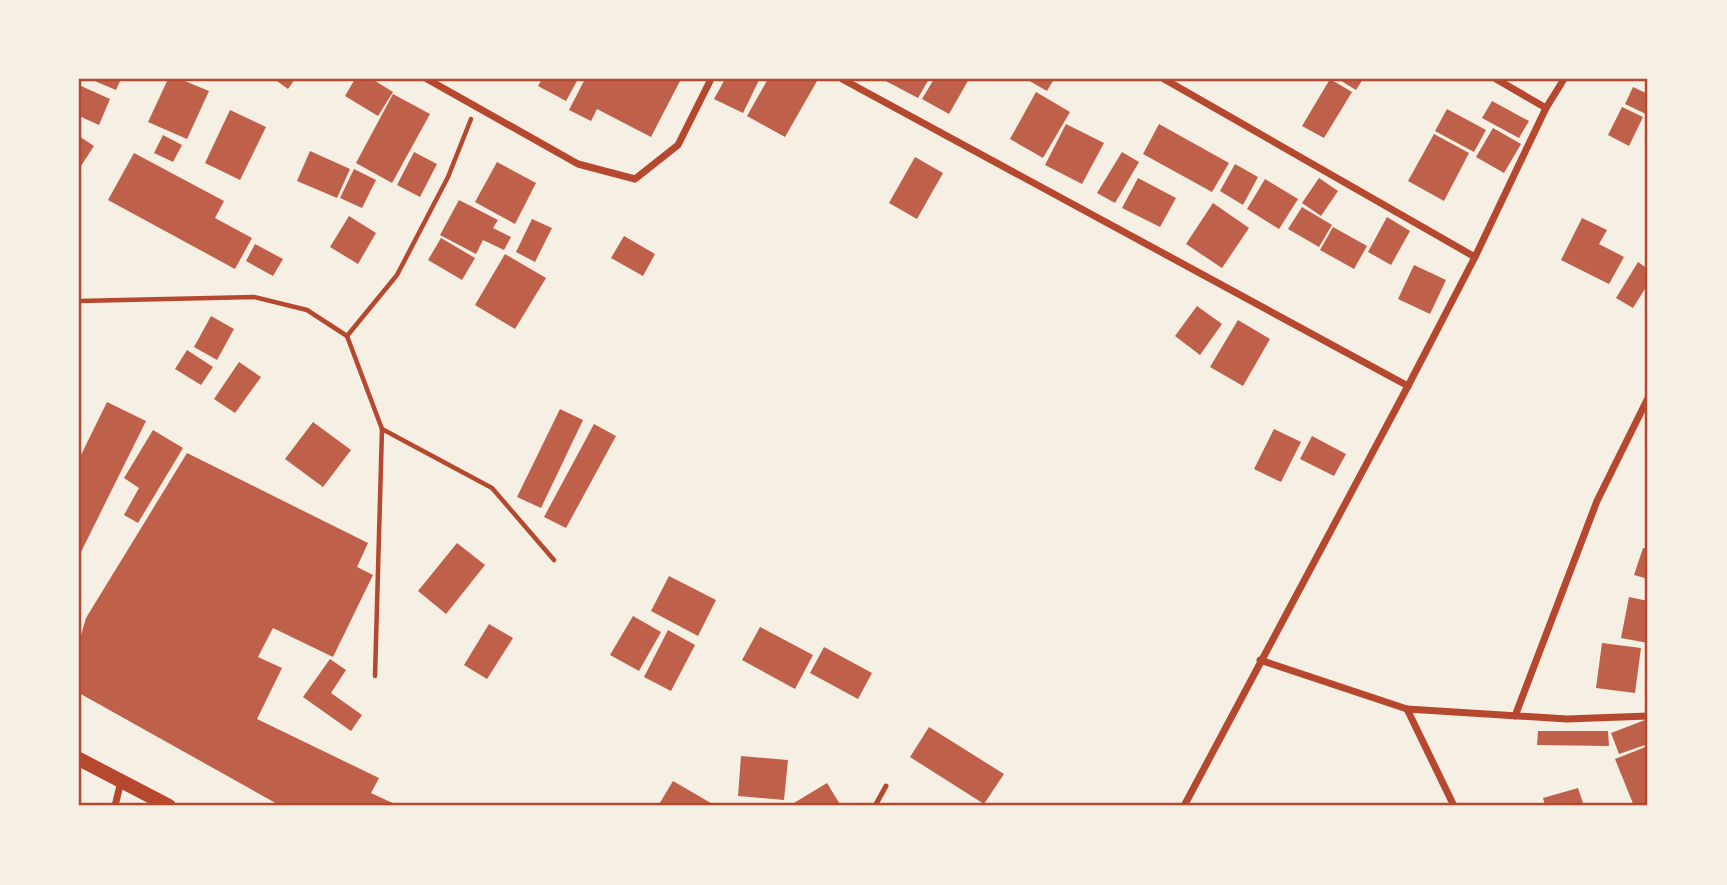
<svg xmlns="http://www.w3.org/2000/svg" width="1727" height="885" viewBox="0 0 1727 885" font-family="Quicksand,sans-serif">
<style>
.building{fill:#bf614a}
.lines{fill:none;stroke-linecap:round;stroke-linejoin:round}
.path{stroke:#b5482f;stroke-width:4.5}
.service{stroke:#b5482f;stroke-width:5}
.minor{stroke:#b5482f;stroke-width:7}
.secondary{stroke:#b5482f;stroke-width:14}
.neatline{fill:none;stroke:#b5482f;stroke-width:2.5}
</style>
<rect width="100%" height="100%" fill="#f6efe4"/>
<g class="building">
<polygon points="90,79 121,79 116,90"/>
<polygon points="168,79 180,79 209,91 187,139 148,122"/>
<polygon points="274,79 295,79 288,89"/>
<polygon points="355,79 372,79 393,92 378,116 345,96"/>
<polygon points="542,79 578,79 566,101 538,86"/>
<polygon points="585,79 681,79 651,137 597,109 591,121 569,110"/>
<polygon points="725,79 759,80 743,113 714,99"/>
<polygon points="768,79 813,79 817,81 785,137 747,116"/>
<polygon points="882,79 929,79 918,98"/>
<polygon points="934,79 969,79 949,114 922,99"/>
<polygon points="1026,79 1054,79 1047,91"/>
<polygon points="1330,79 1352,92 1324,138 1302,126"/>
<polygon points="1338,79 1363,79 1356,90"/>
<polygon points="79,85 110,99 99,125 79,116"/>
<polygon points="1633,87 1648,94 1648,115 1625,104"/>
<polygon points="1036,92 1070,112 1043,158 1010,139"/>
<polygon points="393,94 430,114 392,183 356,163"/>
<polygon points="1492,101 1529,121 1519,138 1482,118"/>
<polygon points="1622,107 1643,117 1629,146 1608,135"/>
<polygon points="1447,109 1486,130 1474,152 1435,131"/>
<polygon points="230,110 266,127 240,180 205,163"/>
<polygon points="1066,124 1104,143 1082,184 1045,165"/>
<polygon points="1159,124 1229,163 1212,192 1143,154"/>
<polygon points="1493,128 1521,144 1504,173 1476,157"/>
<polygon points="1434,134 1469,153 1444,201 1408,181"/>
<polygon points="163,135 182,145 173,162 154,153"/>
<polygon points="79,136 94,146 79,169"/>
<polygon points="310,151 350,169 337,198 297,181"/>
<polygon points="414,152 437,164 420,197 397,185"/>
<polygon points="1122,152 1139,162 1115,203 1097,193"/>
<polygon points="134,153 224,201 215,218 252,238 235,269 108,200"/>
<polygon points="915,157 943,173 917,219 889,203"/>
<polygon points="497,162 536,183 515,224 475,202"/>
<polygon points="1235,164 1258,177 1243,205 1220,191"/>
<polygon points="354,169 376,180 362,208 340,198"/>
<polygon points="1138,178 1176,198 1160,227 1122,208"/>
<polygon points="1319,178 1338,191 1321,216 1302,203"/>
<polygon points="1265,179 1298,199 1279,229 1247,209"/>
<polygon points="459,200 498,220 493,228 511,237 504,250 483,240 476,254 440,235"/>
<polygon points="1213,203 1249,228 1222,268 1186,244"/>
<polygon points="1302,207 1332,225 1319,247 1288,229"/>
<polygon points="349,216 376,233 358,264 330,247"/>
<polygon points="1387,217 1410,231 1391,265 1368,252"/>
<polygon points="1582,218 1607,230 1599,244 1624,257 1609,284 1561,260"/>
<polygon points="532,219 552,228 535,262 516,252"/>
<polygon points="1333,227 1367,246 1354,269 1320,250"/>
<polygon points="624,236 655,254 643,276 611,258"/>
<polygon points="441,238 475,258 462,280 428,260"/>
<polygon points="255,244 283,259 273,276 246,261"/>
<polygon points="505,254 546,278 515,329 475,305"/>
<polygon points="1638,262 1648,269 1648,284 1633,308 1616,298"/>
<polygon points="1414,265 1446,280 1430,314 1398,299"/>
<polygon points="1197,306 1222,324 1200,355 1175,336"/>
<polygon points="211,316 234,329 217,360 194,347"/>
<polygon points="1238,320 1270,339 1243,386 1210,367"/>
<polygon points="187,350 213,367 201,385 175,369"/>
<polygon points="239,362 261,377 235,413 214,399"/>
<polygon points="107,402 146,421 79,556 79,459"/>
<polygon points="560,409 583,420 541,508 517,497"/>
<polygon points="313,422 351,450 323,487 285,459"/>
<polygon points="594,424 616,436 566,528 544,517"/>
<polygon points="1274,429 1301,442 1281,482 1254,469"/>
<polygon points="153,430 183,448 138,523 124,515 139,488 124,478"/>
<polygon points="1312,436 1346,454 1334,476 1300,459"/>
<polygon points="187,453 368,543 357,567 373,575 333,657 273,628 258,657 282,668 257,719 379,778 371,793 399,806 281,806 79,693 79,642 86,618"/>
<polygon points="457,543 485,565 446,614 418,591"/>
<polygon points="1643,548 1648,549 1648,579 1634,575"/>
<polygon points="669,576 716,600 698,636 651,611"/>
<polygon points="1629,597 1648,601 1648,643 1621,638"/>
<polygon points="633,616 661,632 639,671 610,655"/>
<polygon points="489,624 513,638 487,679 464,665"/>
<polygon points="760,627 813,655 795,689 742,660"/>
<polygon points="668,630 695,645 671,691 644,677"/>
<polygon points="1602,643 1641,648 1635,693 1596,688"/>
<polygon points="824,647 872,673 858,699 810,673"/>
<polygon points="330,659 346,670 331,693 362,715 351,731 303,697"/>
<polygon points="1645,720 1648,729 1648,744 1619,754 1611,733"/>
<polygon points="929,727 1004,774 984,804 910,757"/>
<polygon points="1538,731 1608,731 1609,746 1537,745"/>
<polygon points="1648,746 1648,806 1634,806 1615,759"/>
<polygon points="741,756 788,760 784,800 738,796"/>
<polygon points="673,781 716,806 658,806"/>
<polygon points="827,783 841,806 789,806"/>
<polygon points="1578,788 1584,806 1545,806 1543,798"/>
</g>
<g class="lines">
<g class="path">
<polyline points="79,301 254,297 307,310 347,336 382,429 492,488 554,560"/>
<polyline points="347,336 397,275 448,177 471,119"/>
<polyline points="375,676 382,429"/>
</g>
<polyline class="service" points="875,806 886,786"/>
<g class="minor">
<polyline points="427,79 578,164 635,179 678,145 711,79"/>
<polyline points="842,79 1408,386"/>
<polyline points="1164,79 1475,257"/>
<polyline points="1496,79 1546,108"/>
<polyline points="1260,660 1407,709 1567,719 1648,716"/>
<polyline points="1407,709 1454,806"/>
<polyline points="1515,716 1597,501 1648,398"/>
<polyline points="115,806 121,781"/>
<polyline points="1184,806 1408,386 1475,257 1546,108 1564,79"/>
</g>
<polyline class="secondary" points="79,759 169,806"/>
</g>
<rect width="1727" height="885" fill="none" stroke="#f6efe4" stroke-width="161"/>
<rect x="80" y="80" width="1566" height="724" class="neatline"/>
</svg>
